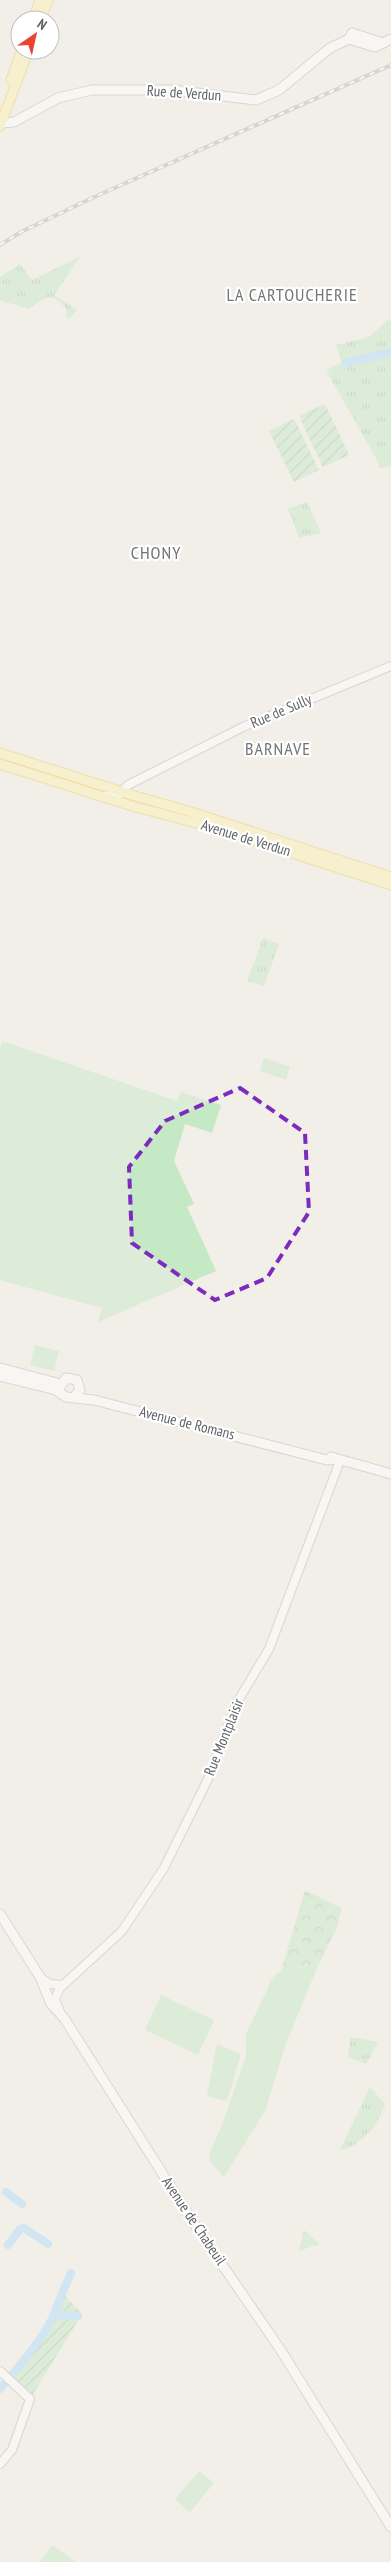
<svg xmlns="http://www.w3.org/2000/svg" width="391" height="2562" viewBox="0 0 391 2562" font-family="'PT Sans Narrow',sans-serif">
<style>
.grass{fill:#c5e8c5}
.forest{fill:url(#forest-crowns)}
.park{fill:url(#park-tufts)}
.garden{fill:url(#garden-furrows)}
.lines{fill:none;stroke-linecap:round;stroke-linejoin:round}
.canal{stroke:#aadaff;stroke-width:8}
.tertiary-casing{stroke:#b5b8bc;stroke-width:10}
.secondary-casing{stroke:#b6babf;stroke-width:11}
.primary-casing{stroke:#f2c960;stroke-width:11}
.tertiary{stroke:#fff;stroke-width:8}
.secondary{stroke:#fff;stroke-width:9}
.primary{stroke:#fff2af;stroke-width:9}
.rail-casing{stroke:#b6b7b8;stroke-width:4}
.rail{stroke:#fff;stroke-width:2;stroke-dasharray:5.5;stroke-linecap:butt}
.marked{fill:none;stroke:#7b2cbf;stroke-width:4;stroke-dasharray:10 6;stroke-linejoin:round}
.labels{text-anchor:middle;stroke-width:4.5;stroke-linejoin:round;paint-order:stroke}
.street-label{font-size:15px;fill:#5f6368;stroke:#fff}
.quarter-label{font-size:18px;letter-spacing:1px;fill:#70757a;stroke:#fff}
</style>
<defs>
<pattern id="forest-crowns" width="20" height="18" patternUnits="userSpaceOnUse" patternTransform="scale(1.25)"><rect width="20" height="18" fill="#c5e8c5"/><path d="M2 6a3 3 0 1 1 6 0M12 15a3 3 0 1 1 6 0" fill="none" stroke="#a3c0a4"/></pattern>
<pattern id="park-tufts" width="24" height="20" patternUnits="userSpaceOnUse" patternTransform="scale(1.25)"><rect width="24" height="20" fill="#c5e8c5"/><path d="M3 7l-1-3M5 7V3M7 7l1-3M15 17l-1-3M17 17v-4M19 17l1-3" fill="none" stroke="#a3c0a4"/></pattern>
<pattern id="garden-furrows" width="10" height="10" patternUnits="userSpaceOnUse" patternTransform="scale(1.25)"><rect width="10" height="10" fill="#c5e8c5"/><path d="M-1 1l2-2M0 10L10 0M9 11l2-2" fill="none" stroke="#a3c0a4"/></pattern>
</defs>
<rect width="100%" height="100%" fill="#f1efe8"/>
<g class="grass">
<polygon points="2,1041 177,1101 181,1092 221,1105 212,1133 185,1124 174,1161 194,1204 187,1207 216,1271 98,1322 102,1308 0,1280 0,1049"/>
<polygon points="264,1058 290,1067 286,1080 260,1071"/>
<polygon points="35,1345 59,1351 54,1371 30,1365"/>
<path d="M 319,1963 L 285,2046 L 265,2111 L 224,2177 L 211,2163 L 209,2154 L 222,2125 L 246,2056 L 246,2034 L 268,1988 C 269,1980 274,1976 281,1971 Z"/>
<polygon points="161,1995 214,2020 198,2055 145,2030"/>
<polygon points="217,2044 241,2054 227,2101 207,2096"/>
<polygon points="199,2471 214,2483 190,2512 175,2499"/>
<polygon points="52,2545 76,2562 40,2562"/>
</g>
<polygon class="forest" points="305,1890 341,1908 337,1928 319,1963 281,1971"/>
<g class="park">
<path d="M 81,256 L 54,295 L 77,310 L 69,319 L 67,318 L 66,308 C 49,290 44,299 28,309 L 0,300 L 0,277 L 20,264 L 32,280 Z"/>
<polygon points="388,320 391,321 391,466 379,468 378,462 326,370 342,362 336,345 369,337"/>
<polygon points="307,502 321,533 299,538 288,509"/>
<polygon points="263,938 279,944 264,986 247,981"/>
<polygon points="350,2037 378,2042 366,2064 348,2057"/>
<path d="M 370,2087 L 385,2104 C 380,2123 360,2147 340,2150 Z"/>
<polygon points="304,2230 319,2244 299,2251"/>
</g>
<g class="garden">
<polygon points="325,404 349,455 323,467 299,416"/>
<polygon points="294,419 319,470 294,482 269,431"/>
<polygon points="62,2292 82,2314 30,2399 10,2381 11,2376 35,2346 54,2314"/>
</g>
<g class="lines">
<g class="canal">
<polyline points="346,363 391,352"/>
<polyline points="6,2192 22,2204"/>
<polyline points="8,2245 20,2229 24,2228 48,2244"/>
<polyline points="54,2314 78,2316"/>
<path d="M 11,2376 C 26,2357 45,2336 54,2314 C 59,2300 65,2287 71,2273"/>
<polyline points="0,2389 6,2382"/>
</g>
<g class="tertiary-casing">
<g id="tertiary">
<polyline points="106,796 118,795 128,785 243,727 391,666"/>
<polyline points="40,1977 50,1984 62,1985"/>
<polyline points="60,2012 55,1999 60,1988 122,1931 164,1868 209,1777 236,1704 269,1649 340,1461"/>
<polyline points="0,2371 30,2399 12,2450 0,2464"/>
</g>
</g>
<g class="secondary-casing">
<g id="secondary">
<polyline points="349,39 375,47 391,39"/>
<polyline points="0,123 14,122 58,98 92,90 172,90 256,100 279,90 330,48 349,39 352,33 383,43"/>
<polyline points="0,1368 61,1384"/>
<polyline points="0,1376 56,1390 66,1397 94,1400 327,1460 336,1459"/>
<polyline points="60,1387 66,1378 77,1380 80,1390 74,1397"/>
<polyline points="331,1457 391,1474"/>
<polyline points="0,1914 40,1977 51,2004 64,2018 197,2228 280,2349 391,2527"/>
</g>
</g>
<g class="primary-casing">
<g id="primary">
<polyline points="33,20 40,0"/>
<polyline points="41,20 48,0"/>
<polyline points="11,80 22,50"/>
<polyline points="0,126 29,50"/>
<polyline points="0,753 135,796 188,811 391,877"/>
<polyline points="0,764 132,806 211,827 391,885"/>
</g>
</g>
<use href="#tertiary" class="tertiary"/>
<use href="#secondary" class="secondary"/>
<use href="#primary" class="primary"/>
<g class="rail-casing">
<polyline id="rail" points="0,245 21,232 92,198 391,65"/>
</g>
<use href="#rail" class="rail"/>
</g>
<path d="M0 0H391V2562H0ZM 240,1088 L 305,1133 L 309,1212 L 267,1278 L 215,1300 L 132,1243 L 129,1167 L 165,1121 Z" fill="#f1efe8" fill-opacity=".55" fill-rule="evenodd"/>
<path class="marked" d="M 240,1088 L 305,1133 L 309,1212 L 267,1278 L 215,1300 L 132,1243 L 129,1167 L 165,1121 Z"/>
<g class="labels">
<g class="street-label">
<text transform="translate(184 93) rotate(4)" y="5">Rue de Verdun</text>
<text transform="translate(281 711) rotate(-23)" y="5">Rue de Sully</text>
<text transform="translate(246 838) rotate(17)" y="5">Avenue de Verdun</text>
<text transform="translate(187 1423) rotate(14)" y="5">Avenue de Romans</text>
<text transform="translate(224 1737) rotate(-68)" y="5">Rue Montplaisir</text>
<text transform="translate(194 2221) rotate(56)" y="5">Avenue de Chabeuil</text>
</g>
<g class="quarter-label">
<text x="292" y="301">LA CARTOUCHERIE</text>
<text x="156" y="559">CHONY</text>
<text x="278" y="755">BARNAVE</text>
</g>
</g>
<g transform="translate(35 35) rotate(34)"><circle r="24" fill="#ffffff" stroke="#bfc1c3"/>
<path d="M0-4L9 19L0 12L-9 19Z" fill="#ea4335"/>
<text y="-8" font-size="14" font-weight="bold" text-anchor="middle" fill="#5f6368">N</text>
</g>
</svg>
